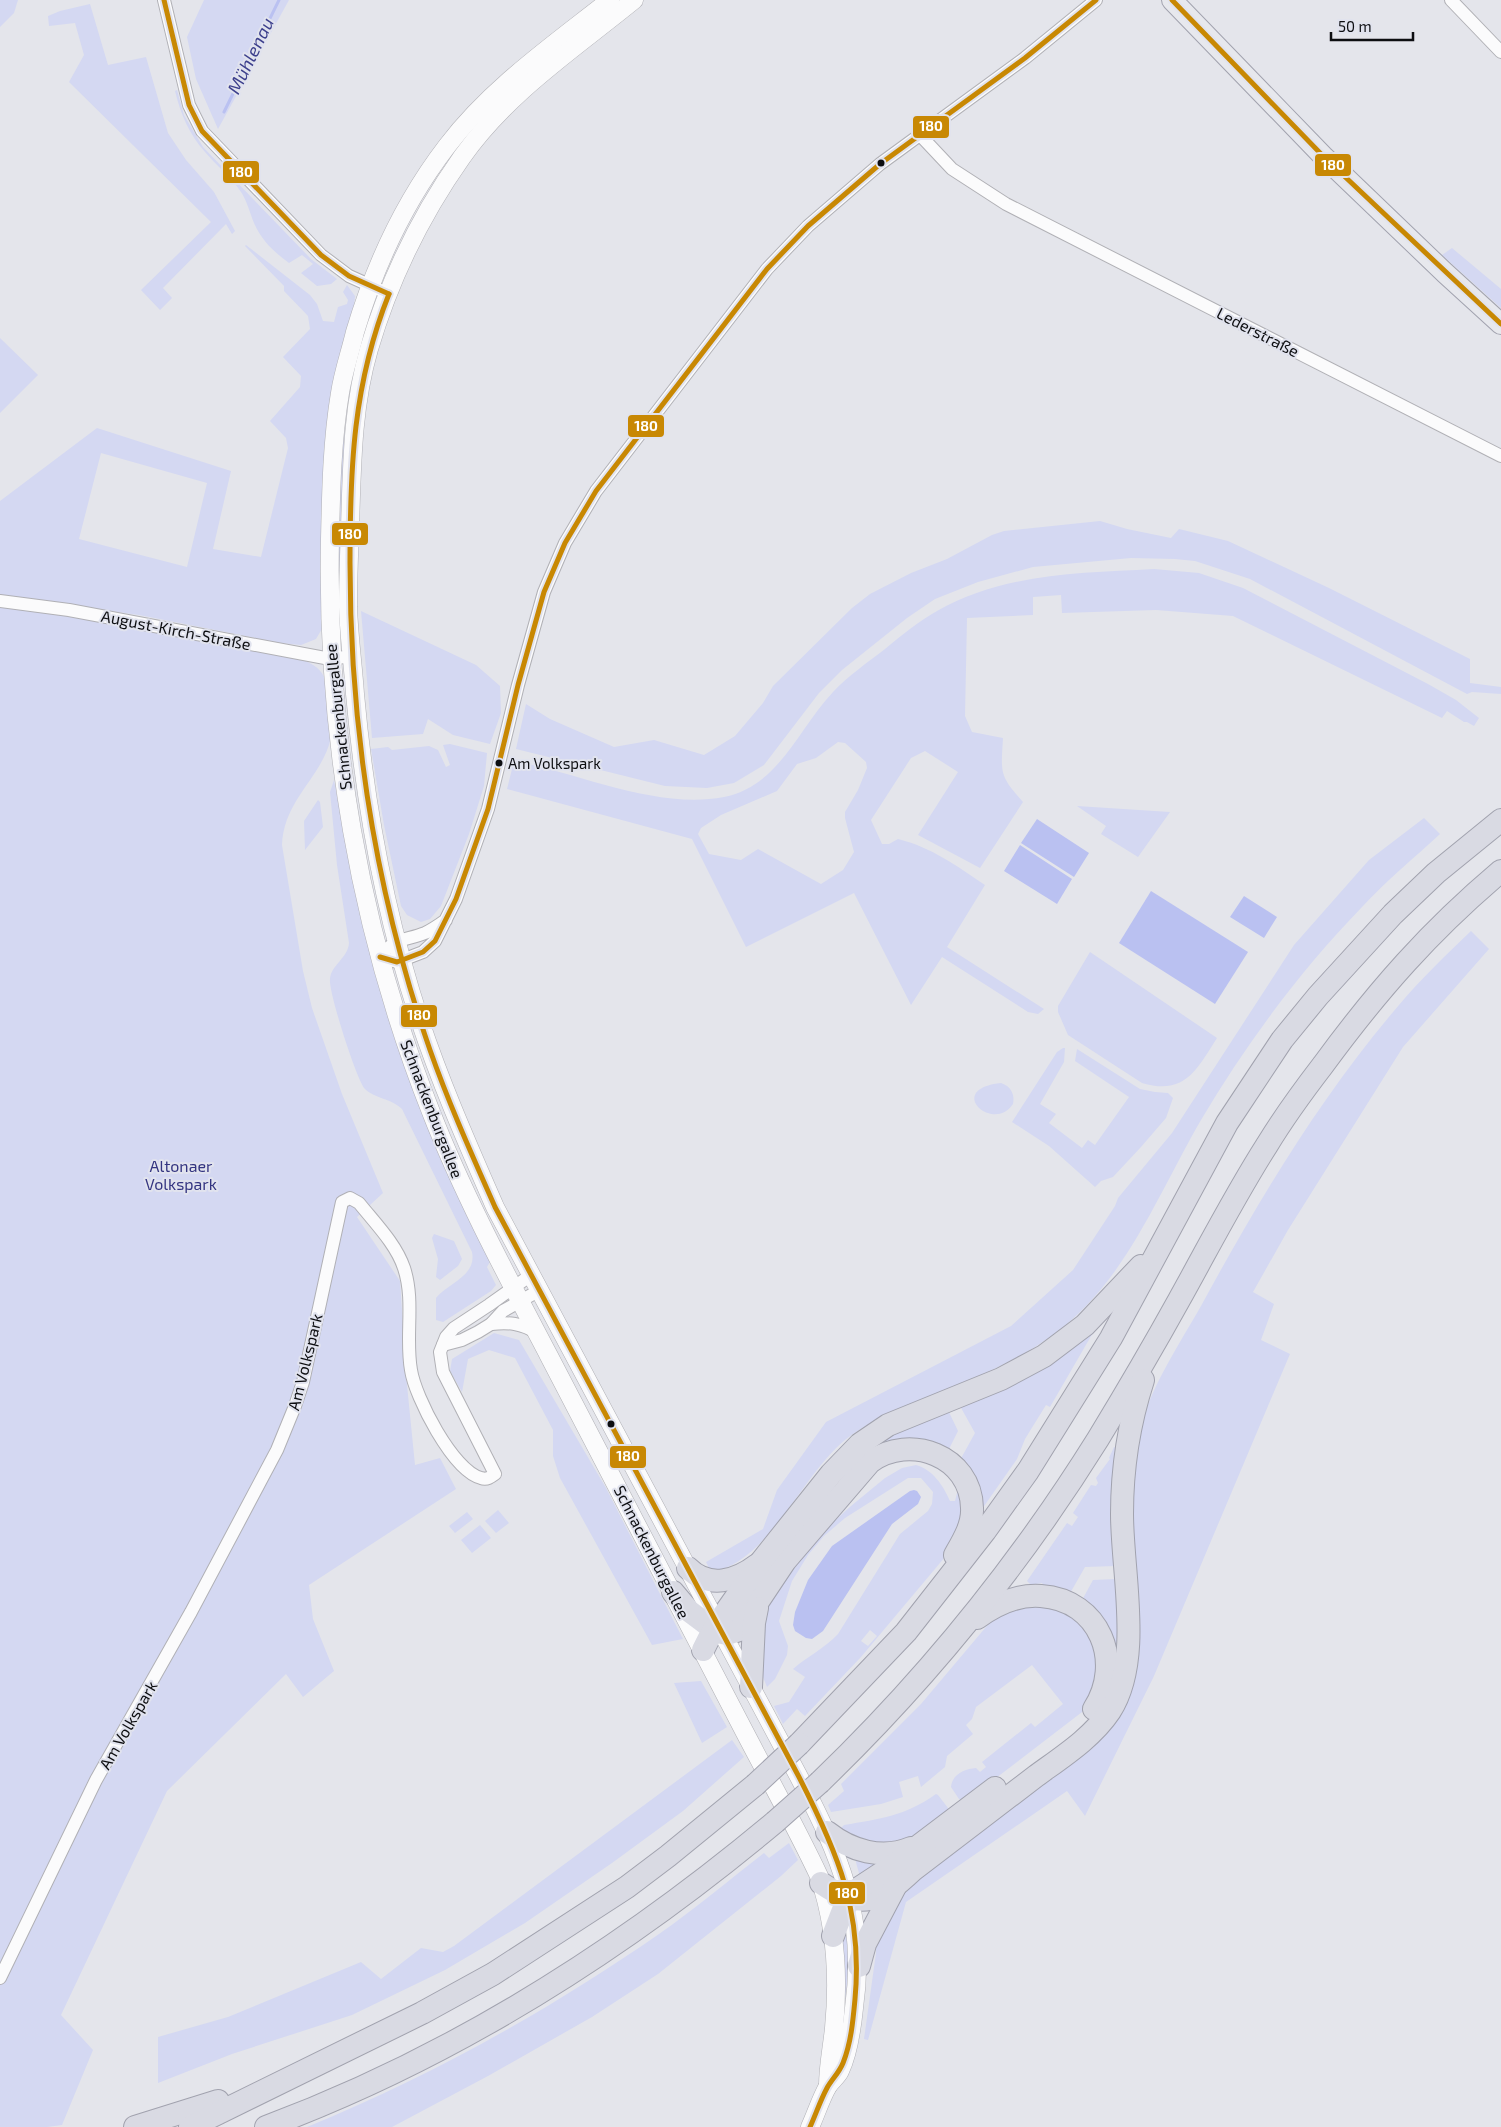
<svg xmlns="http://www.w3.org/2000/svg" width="1501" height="2127" viewBox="0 0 1501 2127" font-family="'Exo 2',sans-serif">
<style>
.green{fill:#d4d8f2;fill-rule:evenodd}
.water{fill:#bac1f1}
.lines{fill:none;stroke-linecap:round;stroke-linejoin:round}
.stream{stroke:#bac1f1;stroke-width:3}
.minor-casing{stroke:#b0b0b5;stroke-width:14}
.secondary-casing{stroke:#b0b0b5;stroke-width:19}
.primary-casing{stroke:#a1a2ae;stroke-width:22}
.motorway-casing{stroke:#a1a2ae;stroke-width:24}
.minor{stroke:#fbfbfc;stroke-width:12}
.secondary{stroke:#fbfbfc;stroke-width:18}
.primary{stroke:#e7e8ed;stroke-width:20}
.motorway{stroke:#d9dae3;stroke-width:22}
.motorway-bridge-casing{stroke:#a1a2ae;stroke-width:24;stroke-linecap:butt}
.motorway-bridge{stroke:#d9dae3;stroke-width:22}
.bus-1-casing{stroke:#e1e3ee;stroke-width:9}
.bus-1{stroke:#c88803;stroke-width:5}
.bus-dot{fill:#0d0e11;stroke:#e1e3ee;stroke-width:2}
.labels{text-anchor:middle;stroke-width:4;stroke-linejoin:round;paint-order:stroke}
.bus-label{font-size:15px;fill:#0d0e11;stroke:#e1e3ee;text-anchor:start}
.street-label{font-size:16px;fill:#0d0e11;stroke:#e1e3ee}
.park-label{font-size:16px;fill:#343581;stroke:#e1e3ee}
.water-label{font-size:18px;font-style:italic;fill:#3d408d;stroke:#e1e3ee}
.line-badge{stroke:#e1e3ee;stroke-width:2}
.badge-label{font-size:14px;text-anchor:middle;font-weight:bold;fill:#fff}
</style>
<rect width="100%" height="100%" fill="#e4e5eb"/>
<g class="green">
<polygon points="0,0 18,0 14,13 0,27"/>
<polygon points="204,0 289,0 218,129 196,79 187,37"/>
<polygon points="90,4 108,65 146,57 168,133 186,160 214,192 235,231 232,234 226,224 163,288 172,298 160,310 141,290 211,222 69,82 84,55 75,23 49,26 48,16 60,11"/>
<path d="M 177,90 L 184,115 L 203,147 L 311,259 L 337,279 L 331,284 L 317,286 L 301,273 L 313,264 L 302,255 L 289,263 C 274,252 262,241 254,223 C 250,213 247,201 241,192 C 231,177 216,165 205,152 C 189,134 181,115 175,91 Z"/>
<path d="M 246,245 L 310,295 L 317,304 L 323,321 L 334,322 L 338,307 L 347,304 L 348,300 L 343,292 L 347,285 L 355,296 L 323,627 L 316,639 L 301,645 L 281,643 L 139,615 L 0,595 L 0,501 L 97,428 L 231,471 L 213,549 L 261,557 L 288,448 L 286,438 L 270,421 L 300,387 L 301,376 L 283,357 L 310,329 L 308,316 L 284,291 L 284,286 L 245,246 ZM 101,453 L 207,483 L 187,567 L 79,539 Z"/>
<polygon points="1452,248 1501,289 1501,308 1442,255"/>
<polygon points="0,338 38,375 0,413"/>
<polygon points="344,433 346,458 342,632 339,636 335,528"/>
<polygon points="1100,521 1127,529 1171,538 1179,529 1228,541 1329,588 1470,659 1470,683 1501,687 1501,694 1472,692 1467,694 1250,579 1195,561 1175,559 1131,558 1033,567 978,582 935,599 907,618 842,670 819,693 764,765 734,783 707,788 665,786 516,749 526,704 550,719 614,747 654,740 704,755 735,736 763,703 773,686 852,608 870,594 911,573 947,559 992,535 1004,531"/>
<path d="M 1154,569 L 1199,573 L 1243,588 L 1428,684 L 1456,700 L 1479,718 L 1474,726 L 1467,722 L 1464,722 L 1447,711 L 1442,718 L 1233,616 L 1156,610 L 1062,613 L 1061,595 L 1033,597 L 1033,615 L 967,618 L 965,716 L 972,732 L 1003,738 C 1001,773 999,775 1023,802 L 980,868 L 918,835 L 958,772 L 925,751 L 911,758 L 871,820 L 882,844 L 889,844 L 898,839 C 931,847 957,866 985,885 L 947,947 L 1044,1009 L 1038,1014 L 1028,1012 L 942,957 L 911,1005 L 854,893 L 746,947 L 692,839 L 507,789 L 514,761 C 579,773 657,810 724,797 C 779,786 798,729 833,692 C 848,676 868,662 885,649 C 902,635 919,621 937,611 C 1003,573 1080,573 1154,569 ZM 838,742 L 845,743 L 866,762 L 867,768 L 858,790 L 845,812 L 845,818 L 854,852 L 843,870 L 821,884 L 758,849 L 741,860 L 709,854 L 698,834 L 701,828 L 721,815 L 777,791 L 797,764 L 816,758 Z"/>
<path d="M 0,607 L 67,615 L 301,659 C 324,669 326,675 328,699 C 329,711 333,727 331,738 C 321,779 284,799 282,845 L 303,971 L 312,1008 L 342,1094 L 383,1193 L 357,1217 L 400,1281 L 407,1385 L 415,1465 L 440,1458 L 456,1489 L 309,1585 L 313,1619 L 334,1671 L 303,1697 L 286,1674 L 167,1791 L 61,2015 L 93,2050 L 62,2125 L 47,2127 L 0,2127 Z"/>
<polygon points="361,611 476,665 500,686 501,713 490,744 453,735 428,719 423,734 372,738"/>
<polygon points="450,744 487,753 484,786 469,834 441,906 430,919 421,922 407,915 401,906 384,825 371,749 388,747 392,750 429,746 438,750 446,767 450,765 443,745"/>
<path d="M 334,780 L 360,911 L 491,1260 L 487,1267 L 496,1285 L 491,1291 L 443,1322 L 436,1320 L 436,1298 C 448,1283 477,1276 472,1252 L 402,1109 C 391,1098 375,1099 365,1089 C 357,1081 328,991 330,979 C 331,965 348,958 349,943 L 337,865 L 330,792 Z"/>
<polygon points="318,800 320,802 323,827 305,850 304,821"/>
<polygon points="1077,806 1170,812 1138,857 1101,834 1106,826"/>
<path d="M 1424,818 L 1440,834 C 1414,858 1386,881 1362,907 C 1300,971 1246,1044 1201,1120 C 1166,1180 1135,1256 1086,1306 C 1041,1353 984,1374 925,1399 C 898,1410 868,1421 845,1440 C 801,1476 768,1563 711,1572 L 706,1562 L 763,1529 L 777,1490 L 826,1422 L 1011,1326 L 1073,1270 L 1115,1206 L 1118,1198 L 1172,1133 L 1294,945 L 1369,860 Z"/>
<path d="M 1471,931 L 1489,949 L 1403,1047 L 1288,1230 L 1253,1292 L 1274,1304 L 1261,1340 L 1290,1354 L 1154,1676 L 1085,1816 L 1067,1791 L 906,1902 L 868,2040 L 864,2039 L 876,1953 L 876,1938 L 899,1895 L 1114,1723 C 1119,1663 1126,1603 1130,1543 C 1133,1503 1130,1462 1142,1422 C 1154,1382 1180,1343 1201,1306 C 1258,1201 1321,1096 1399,1005 C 1421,979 1446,955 1471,931 Z"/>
<path d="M 1090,952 L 1217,1038 C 1197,1069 1185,1096 1142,1083 L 1068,1035 L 1058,1012 L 1058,1006 Z"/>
<polygon points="1063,1048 1065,1048 1064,1062 1040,1104 1056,1114 1049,1123 1082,1148 1088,1140 1095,1145 1129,1097 1075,1061 1077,1049 1140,1089 1155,1092 1168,1093 1173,1098 1166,1118 1141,1147 1113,1177 1101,1181 1095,1187 1049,1146 1012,1122 1057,1052"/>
<path d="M 1001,1083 C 1011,1086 1015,1095 1013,1104 C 993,1134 944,1089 1001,1083 Z"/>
<polygon points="434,1234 454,1241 462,1259 458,1266 440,1280 436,1277 438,1259 432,1238"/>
<polygon points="1094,1331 1050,1407 1046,1405 1025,1439 1017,1459 975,1519 959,1462 975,1433 960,1406"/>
<polygon points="494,1333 519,1340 606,1488 683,1639 652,1645 560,1478 553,1456 553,1430 515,1358 489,1350 468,1359 462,1392 450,1371 452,1359"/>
<polygon points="947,1408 958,1431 947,1453 906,1442 841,1477 898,1429"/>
<polygon points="1114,1447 1117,1448 1116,1566 1085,1567 1069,1595 1045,1587 1042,1583 1031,1585 1027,1581 1067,1523 1072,1526 1078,1517 1073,1513 1091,1485 1096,1486 1098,1483 1096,1478 1110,1459 1109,1458"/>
<path d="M 916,1465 C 933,1470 943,1485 950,1501 L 955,1501 L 958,1489 L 963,1516 L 945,1557 L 861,1657 L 805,1716 L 797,1709 L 783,1724 L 774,1706 L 789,1702 L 805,1677 L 793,1669 C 808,1656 825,1648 838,1634 L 900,1534 L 928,1511 L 932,1504 L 933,1492 L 921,1478 L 908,1478 L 845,1518 L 824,1536 L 808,1555 L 792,1581 L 779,1621 L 788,1646 L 787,1655 L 775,1679 L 767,1687 L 761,1672 L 757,1643 L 770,1597 L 818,1536 L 851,1506 L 885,1478 L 902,1468 ZM 870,1630 L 877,1636 L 868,1646 L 861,1641 Z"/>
<polygon points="498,1510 509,1523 496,1533 485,1521"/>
<polygon points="467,1512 473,1519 455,1533 449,1526"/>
<polygon points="480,1525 491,1538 472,1553 461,1540"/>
<polygon points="1116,1579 1120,1647 1108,1695 1081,1602 1093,1580"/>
<path d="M 1038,1601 L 1085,1623 L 1102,1660 L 1086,1709 L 966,1801 L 959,1799 L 951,1787 C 952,1774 965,1769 976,1768 L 980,1772 L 986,1767 L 982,1762 L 1031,1723 L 1035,1727 L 1063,1704 L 1032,1665 L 976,1707 L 972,1719 L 966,1725 L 973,1734 L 947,1756 L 945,1767 L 921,1787 L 918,1776 L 899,1782 L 903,1797 L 881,1804 L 831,1812 L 828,1805 L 844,1791 L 841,1784 L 921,1704 L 991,1621 L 998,1614 Z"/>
<polygon points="701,1681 727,1727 702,1743 674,1683"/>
<polygon points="732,1740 744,1757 683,1811 612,1863 525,1923 445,1970 352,2015 232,2054 158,2083 158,2037 228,2017 361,1962 381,1979 421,1948 443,1952 454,1946"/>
<path d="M 936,1794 L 938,1795 L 948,1808 L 948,1812 L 921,1833 L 901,1843 L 869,1845 L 841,1828 L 844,1825 C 880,1819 905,1816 936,1794 Z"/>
<path d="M 789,1843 L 798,1860 L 781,1876 L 658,1974 L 592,2017 L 488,2076 L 392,2127 L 307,2127 C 431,2076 548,2011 659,1934 C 695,1909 729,1880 764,1853 L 769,1858 Z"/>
<polygon points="854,1855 886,1859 860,1877"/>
<path d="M 847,1918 L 849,1969 L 843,2013 C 843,1992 837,1933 847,1918 Z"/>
</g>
<g class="water">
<polygon points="1037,819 1089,853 1074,877 1021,843"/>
<polygon points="1020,845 1072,879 1057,904 1004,871"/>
<polygon points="1151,891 1248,952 1215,1004 1119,943"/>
<polygon points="1244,896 1277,917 1264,938 1230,917"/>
<polygon points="914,1490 917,1491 921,1497 918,1504 892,1524 823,1631 812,1639 806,1638 795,1631 793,1625 795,1612 808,1580 832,1546 910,1491"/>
</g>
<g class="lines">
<polyline class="stream" points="224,112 279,0"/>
<g class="minor-casing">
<g id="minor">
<polyline points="164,0 189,105 202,131 321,255 349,276 389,294"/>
<polyline points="1451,0 1501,52"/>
<polyline points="920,135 952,169 1006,204 1501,456"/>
<polyline points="0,601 69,610 325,658 352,657"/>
<path d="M 446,920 C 439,925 432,930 425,933 C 404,941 394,938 380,957 L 397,962 L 423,952 L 435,941 L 456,899 L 488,809 L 518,685 L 544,592 L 565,543 L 596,491 L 767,269 L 808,226 L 880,164 L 1025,58 L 1096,0"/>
<path d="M 491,1324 C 508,1322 522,1323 537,1333"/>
<polyline points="443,1345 462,1340 478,1332 491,1324 503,1311 540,1290"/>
<path d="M 0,1978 L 96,1780 L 191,1612 L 277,1450 L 295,1406 L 303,1382 L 342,1202 L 350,1198 L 359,1203 C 375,1223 396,1244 404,1268 C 415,1301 405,1337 411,1370 C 415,1397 453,1471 481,1478 C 487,1480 491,1477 495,1474 L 443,1372 L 440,1352 L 446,1337 L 454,1328 L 489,1305 L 531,1275"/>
</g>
</g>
<g class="secondary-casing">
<g id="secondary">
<path d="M 610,0 C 553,45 491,88 447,146 C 404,202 375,265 355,332 C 350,353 343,373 340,393 C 332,441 331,491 330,539 C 326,734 359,930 431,1112 C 464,1196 507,1276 549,1356 C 614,1480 678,1604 742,1727 C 768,1777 795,1825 819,1876 C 836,1926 839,1976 834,2028 C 832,2048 828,2066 828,2086"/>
<path d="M 634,0 C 574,49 507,93 462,157 C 421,215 389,281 369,349 C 352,407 352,467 350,527 C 349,554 348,581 348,607 C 349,636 353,665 355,694 C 365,805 385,915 420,1021 C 441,1084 468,1145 495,1207 L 799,1777 C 840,1856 867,1917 854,2008 C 852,2028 849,2052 840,2071 C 838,2076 832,2080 828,2086 C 821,2098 816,2114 810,2127"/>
</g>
</g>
<g class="primary-casing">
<polyline id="primary" points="1172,0 1323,156 1445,273 1501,324"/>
</g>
<g class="motorway-casing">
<g id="motorway">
<path d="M 688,1568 C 709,1589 736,1581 757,1565"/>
<path d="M 673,1592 L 689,1611 L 717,1632 L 727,1634 L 739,1630 L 785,1561 L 870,1462 C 910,1433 971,1456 972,1508 C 973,1525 963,1541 955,1555"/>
<path d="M 977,1618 C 995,1605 1017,1594 1041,1596 C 1100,1600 1124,1662 1094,1709"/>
<polyline points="703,1650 713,1630 760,1563 831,1474 860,1444 888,1425 1001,1379 1044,1356 1085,1325 1141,1266"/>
<polyline points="751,1687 754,1623 757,1608"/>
<polyline points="799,1744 906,1632 985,1531 1028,1471 1111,1338 1227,1123 1282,1040 1318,996 1393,914 1436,873 1501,820"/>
<path d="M 820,1782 C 926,1680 1020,1564 1098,1439 C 1126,1393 1153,1347 1179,1300 C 1208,1248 1235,1195 1267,1145 C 1284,1117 1303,1091 1323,1065 C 1378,990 1430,931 1501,871"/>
<path d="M 827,1832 C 851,1851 882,1860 911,1848"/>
<path d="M 821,1883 C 862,1912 880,1901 913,1870 C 954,1839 995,1807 1036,1776 C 1062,1757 1092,1738 1110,1711 C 1143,1660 1122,1573 1122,1514 C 1122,1468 1129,1423 1143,1380"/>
<polyline points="833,1936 843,1910 859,1888 888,1869 995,1788"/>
<polyline points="859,1966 865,1944 895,1887"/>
<polyline points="135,2127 218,2101"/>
<polyline points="190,2127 422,2013 493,1974 627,1887 668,1856 755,1785"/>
<path d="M 266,2127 C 454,2057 622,1950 775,1822"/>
</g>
</g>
<use href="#minor" class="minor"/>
<use href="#secondary" class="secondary"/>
<use href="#primary" class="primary"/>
<use href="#motorway" class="motorway"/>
<g class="motorway-bridge-casing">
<g id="motorway-bridge">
<polyline points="755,1785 799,1744"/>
<polyline points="775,1822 820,1782"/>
</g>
</g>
<use href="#motorway-bridge" class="motorway-bridge"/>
<g class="bus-1-casing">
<g id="bus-1">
<polyline points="164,0 189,105 202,131 321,255 349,276 389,294"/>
<polyline points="1172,0 1323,156 1501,324"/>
<path d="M 389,294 C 353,384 350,467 350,563 C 350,730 375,892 430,1050 C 449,1104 472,1155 495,1207 L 799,1777 C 838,1853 863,1912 855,1999 C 853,2021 851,2043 843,2063 C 839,2073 832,2079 827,2088 C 820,2101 816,2114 810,2127"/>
<polyline points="380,957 397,962 423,952 435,941 456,899 488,809 518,685 544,592 565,543 596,491 767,269 808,226 880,164 1025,58 1096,0"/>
</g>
</g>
<use href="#bus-1" class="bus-1"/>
</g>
<g class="bus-dot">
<circle cx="881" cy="163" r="4.5"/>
<circle cx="499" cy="763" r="4.5"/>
<circle cx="611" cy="1424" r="4.5"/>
</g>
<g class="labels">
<g class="bus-label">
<text x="508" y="769">Am Volkspark</text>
</g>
<g class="street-label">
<text transform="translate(1258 332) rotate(27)" y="6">Lederstraße</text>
<text transform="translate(176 630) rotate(11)" y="6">August-Kirch-Straße</text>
<text transform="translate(338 717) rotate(-96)" y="6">Schnackenburgallee</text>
<text transform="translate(432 1109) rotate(69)" y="6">Schnackenburgallee</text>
<text transform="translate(305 1362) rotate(-76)" y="6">Am Volkspark</text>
<text transform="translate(652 1552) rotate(63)" y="6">Schnackenburgallee</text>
<text transform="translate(128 1725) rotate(-60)" y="6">Am Volkspark</text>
</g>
<g class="park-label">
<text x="181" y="1172">Altonaer<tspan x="181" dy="18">Volkspark</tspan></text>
</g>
<g class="water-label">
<text transform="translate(251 56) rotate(-64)" y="6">Mühlenau</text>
</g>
</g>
<g class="line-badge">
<rect x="912" y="115" width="38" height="24" rx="5" fill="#c88803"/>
<rect x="1314" y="153" width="38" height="24" rx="5" fill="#c88803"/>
<rect x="222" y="160" width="38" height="24" rx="5" fill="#c88803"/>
<rect x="627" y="414" width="38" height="24" rx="5" fill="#c88803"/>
<rect x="331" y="522" width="38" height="24" rx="5" fill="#c88803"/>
<rect x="400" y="1004" width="38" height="24" rx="5" fill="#c88803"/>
<rect x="609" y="1445" width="38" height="24" rx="5" fill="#c88803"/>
<rect x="828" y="1881" width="38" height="24" rx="5" fill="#c88803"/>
</g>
<g class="badge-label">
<text x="931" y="131">180</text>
<text x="1333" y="170">180</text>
<text x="241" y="177">180</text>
<text x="646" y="431">180</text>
<text x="350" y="539">180</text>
<text x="419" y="1020">180</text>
<text x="628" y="1461">180</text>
<text x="847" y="1898">180</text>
</g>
<path d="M1331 32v8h82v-8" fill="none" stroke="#0d0e11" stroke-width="2.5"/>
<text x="1338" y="32" font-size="15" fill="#0d0e11" stroke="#e1e3ee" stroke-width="4" paint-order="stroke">50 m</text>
</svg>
